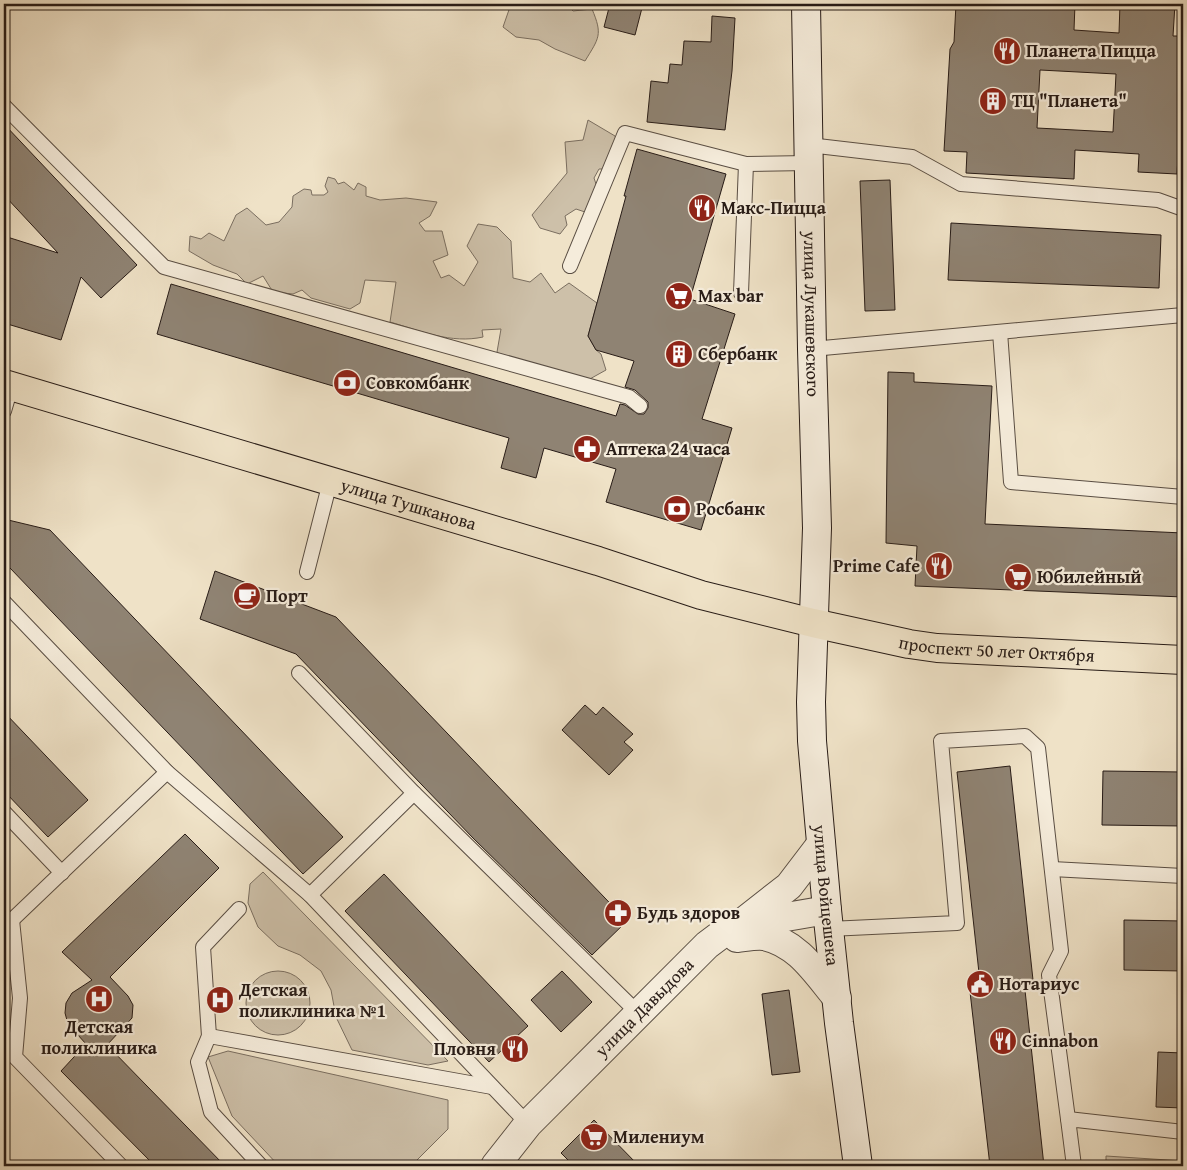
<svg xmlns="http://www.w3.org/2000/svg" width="1187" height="1170" viewBox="0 0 1187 1170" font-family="'Gentium Book Plus',serif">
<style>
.green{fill:#cdc0a9;stroke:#7a6e60}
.building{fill:#8f8373;stroke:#281c17;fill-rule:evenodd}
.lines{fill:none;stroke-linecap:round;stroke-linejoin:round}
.service-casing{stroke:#5a4e43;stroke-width:16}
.minor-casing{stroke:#5a4e43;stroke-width:30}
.secondary-casing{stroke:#281c17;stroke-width:30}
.primary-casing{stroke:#281c17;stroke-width:30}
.service{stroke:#f5ecdb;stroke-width:14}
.minor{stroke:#f5ecdb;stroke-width:28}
.secondary{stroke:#f5ecdb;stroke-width:28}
.primary{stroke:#efe2c7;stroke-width:28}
.labels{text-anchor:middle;stroke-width:4.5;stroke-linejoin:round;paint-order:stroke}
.poi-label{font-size:18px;font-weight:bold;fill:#281c17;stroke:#f5ecdb;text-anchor:start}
.street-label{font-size:18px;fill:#281c17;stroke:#f5ecdb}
</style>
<rect width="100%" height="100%" fill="#efe2c7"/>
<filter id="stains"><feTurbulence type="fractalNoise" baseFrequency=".004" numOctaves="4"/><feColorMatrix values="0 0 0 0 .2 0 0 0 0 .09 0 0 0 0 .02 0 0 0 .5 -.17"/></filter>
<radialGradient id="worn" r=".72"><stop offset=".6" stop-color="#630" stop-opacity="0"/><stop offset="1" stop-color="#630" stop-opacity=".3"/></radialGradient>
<g class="green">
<path d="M 511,4 L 566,4 L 573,11 L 592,9 C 603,35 599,38 585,61 L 555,49 L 539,40 L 516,37 L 503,27 Z"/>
<polygon points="588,120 615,136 619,146 613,169 599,169 594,178 596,184 607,186 585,212 576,209 565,216 567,225 560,234 540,228 532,215 567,173 565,142 583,140"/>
<path d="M 328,177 L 335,179 L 338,184 L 344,182 L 354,190 L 358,183 L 366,187 L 366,196 L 380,200 L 406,198 L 437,202 L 430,216 L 419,223 L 425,231 L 442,231 L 448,255 L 433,261 L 441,278 L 449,275 L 464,286 L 478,262 L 467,246 L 478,224 L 497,227 L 511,241 L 513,278 L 530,282 L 541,273 L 555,293 L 569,283 L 597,303 L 588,336 L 596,350 L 601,354 L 606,370 L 588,380 L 503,357 L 497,352 L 501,329 L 482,330 L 483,337 C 451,344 421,331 390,322 L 396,282 L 365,280 L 360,303 L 350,309 L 311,298 L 302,290 L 293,294 L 273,292 L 263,276 L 247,284 L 237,274 L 213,265 L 189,251 L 190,236 L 201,239 L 209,233 L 224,241 L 236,215 L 247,208 L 266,225 L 279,222 L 292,207 L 293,196 L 304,189 L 311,190 L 312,195 L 324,195 L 328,192 L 325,186 Z"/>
<polygon points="263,872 448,1061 428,1065 352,1050 336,1017 331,990 321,971 300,955 278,946 258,927 248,903 250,884"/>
<circle cx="278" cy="1003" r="32"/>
<polygon points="228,1051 448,1100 448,1129 411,1166 279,1166 232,1116 208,1057"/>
<polygon points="1106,1156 1183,1161 1183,1166 1106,1166"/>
</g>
<g class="building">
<polygon points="610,4 643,4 635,35 604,27"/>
<path d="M 956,4 L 1075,4 L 1074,30 L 1119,33 L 1120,4 L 1175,4 L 1173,36 L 1183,36 L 1183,68 L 1177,174 L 1138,172 L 1139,154 L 1075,150 L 1074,179 L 966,173 L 967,152 L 944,151 L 950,49 L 954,42 ZM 1040,70 L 1116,74 L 1113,132 L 1037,128 Z"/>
<polygon points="712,16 735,18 732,71 725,130 647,122 651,81 668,83 670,64 682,65 684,41 711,42"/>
<polygon points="4,124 137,265 101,298 81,277 61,340 4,323 4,236 58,253 4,195"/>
<polygon points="637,149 726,174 690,299 735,314 702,419 732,428 701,530 606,502 616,469 544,448 536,478 501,468 509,438 157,334 171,284 616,416 620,404 625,405 638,414 644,414 648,408 648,402 635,390 625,387 634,361 596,350 588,336 626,196 624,196"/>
<polygon points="890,180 895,310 865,311 860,181"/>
<polygon points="951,223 1161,235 1159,288 948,280"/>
<polygon points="888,372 914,373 914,382 992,386 985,524 1183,533 1183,597 915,586 917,546 886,543"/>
<polygon points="4,519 50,530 343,837 303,874 10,568 4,566"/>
<polygon points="215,571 336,617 627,921 592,955 473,838 296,654 200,619"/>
<polygon points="585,705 596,715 603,707 633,734 624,742 633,750 609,775 562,730"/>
<polygon points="4,712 88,800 48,837 4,791"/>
<polygon points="1010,766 1033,980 1024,981 1044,1166 990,1166 969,983 980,982 957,772"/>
<polygon points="1103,771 1183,772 1183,826 1102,825"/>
<polygon points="185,834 219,868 110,977 128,996 133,1005 132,1018 107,1045 225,1166 155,1166 61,1071 86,1044 68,1024 65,1013 66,1003 72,993 92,980 62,952"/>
<polygon points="384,874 528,1026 489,1062 345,911"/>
<polygon points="1124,920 1183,921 1183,971 1124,970"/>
<polygon points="562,971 592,1002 561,1032 531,1000"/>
<polygon points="789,990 800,1072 772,1075 762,994"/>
<polygon points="1158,1052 1183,1053 1183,1108 1156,1107"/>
<polygon points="594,1120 639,1166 574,1166 561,1153"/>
</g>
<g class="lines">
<g class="service-casing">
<g id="service">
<polyline points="4,106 164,267 629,397 640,406"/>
<polyline points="809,145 912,157 961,184 1158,200 1183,209"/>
<polyline points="570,266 625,133 746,164 808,163"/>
<polyline points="741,293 746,164"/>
<polyline points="1000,332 1011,482 1183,497"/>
<polyline points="812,349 1183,315"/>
<polyline points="4,411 11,387"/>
<polyline points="307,572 330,482"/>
<polyline points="4,602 167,772 310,895 528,1124"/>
<polyline points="299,673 414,793 639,1014"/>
<polyline points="4,812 62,873"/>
<polyline points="1052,869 1183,876"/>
<polyline points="310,895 414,793"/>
<polyline points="4,920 12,920 167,772"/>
<polyline points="12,920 20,998 15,1057 121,1166"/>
<polyline points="829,929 957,923 941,741 1025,736 1038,748 1061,951 1049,975 1068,1119"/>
<polyline points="209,1036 203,947 239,909"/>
<polyline points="261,1166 211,1112 198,1062 209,1036 492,1087"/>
<polyline points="1074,1166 1068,1119 1183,1132"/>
</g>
</g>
<g class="minor-casing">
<g id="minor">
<polyline points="743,922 789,886 821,844"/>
<path d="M 737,938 C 746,937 756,935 764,936 C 798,943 816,973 837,998"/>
<path id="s1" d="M 495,1166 L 528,1124 L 707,945 L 723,933 L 739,925 L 827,910"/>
</g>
</g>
<g class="secondary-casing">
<g id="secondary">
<path id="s2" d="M 806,4 L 812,349 L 817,528 L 811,702 L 812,741 L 827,910 L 839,1023 L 858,1166"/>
</g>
</g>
<g class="primary-casing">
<g id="primary">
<path id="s3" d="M 4,384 L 598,561 L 701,595 L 813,623 L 909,644 L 937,648 L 1183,660"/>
</g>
</g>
<use href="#service" class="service"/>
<use href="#minor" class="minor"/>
<use href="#secondary" class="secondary"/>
<use href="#primary" class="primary"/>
</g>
<defs>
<g id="restaurant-disc" transform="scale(1.4375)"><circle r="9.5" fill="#8f2418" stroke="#f5ecdb"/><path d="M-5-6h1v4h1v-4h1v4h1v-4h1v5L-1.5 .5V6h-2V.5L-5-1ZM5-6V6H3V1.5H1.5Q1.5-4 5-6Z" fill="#fff"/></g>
<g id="building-disc" transform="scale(1.4375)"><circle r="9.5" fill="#8f2418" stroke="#f5ecdb"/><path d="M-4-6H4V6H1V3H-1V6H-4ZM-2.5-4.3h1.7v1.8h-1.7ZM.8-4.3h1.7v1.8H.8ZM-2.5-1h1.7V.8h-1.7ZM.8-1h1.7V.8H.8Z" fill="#fff"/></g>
<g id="supermarket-disc" transform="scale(1.4375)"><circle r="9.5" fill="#8f2418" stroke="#f5ecdb"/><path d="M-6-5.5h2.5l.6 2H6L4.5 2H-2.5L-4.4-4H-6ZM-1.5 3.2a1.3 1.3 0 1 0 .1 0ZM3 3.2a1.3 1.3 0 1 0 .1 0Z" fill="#fff"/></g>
<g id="bank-disc" transform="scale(1.4375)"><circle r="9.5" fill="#8f2418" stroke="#f5ecdb"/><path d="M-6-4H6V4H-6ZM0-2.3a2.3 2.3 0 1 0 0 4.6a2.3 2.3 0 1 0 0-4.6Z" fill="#fff"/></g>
<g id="pharmacy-disc" transform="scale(1.4375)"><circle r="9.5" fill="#8f2418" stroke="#f5ecdb"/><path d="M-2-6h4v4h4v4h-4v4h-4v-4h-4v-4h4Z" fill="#fff"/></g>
<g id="cafe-disc" transform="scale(1.4375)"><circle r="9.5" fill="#8f2418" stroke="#f5ecdb"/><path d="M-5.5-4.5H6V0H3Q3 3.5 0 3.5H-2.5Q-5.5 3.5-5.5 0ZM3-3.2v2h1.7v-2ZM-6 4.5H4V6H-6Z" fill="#fff"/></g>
<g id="civic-disc" transform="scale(1.4375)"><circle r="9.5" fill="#8f2418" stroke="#f5ecdb"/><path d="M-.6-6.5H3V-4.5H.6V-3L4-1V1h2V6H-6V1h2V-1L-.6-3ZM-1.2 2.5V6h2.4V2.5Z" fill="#fff"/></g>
<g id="hospital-disc" transform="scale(1.4375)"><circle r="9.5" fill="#8f2418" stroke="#f5ecdb"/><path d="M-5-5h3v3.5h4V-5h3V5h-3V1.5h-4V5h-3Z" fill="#fff"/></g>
</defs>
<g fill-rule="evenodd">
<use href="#restaurant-disc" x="1007" y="51"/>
<use href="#building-disc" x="993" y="101"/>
<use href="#restaurant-disc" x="702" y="208"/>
<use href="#supermarket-disc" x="679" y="296"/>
<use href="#building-disc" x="679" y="354"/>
<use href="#bank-disc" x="347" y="383"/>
<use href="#pharmacy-disc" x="587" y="449"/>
<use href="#bank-disc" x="677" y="509"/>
<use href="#restaurant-disc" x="939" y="566"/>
<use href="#supermarket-disc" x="1018" y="577"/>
<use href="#cafe-disc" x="247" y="596"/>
<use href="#pharmacy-disc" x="618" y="913"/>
<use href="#civic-disc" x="980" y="984"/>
<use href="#hospital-disc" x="99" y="999"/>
<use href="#hospital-disc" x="220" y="1000"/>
<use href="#restaurant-disc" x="1003" y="1041"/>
<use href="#restaurant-disc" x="515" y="1049"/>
<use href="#supermarket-disc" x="594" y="1137"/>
</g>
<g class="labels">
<g class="poi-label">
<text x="1026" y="57">Планета Пицца</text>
<text x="1012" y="107">ТЦ "Планета"</text>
<text x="721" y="214">Макс-Пицца</text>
<text x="698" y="302">Max bar</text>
<text x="698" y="360">Сбербанк</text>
<text x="366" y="389">Совкомбанк</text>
<text x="606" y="455">Аптека 24 часа</text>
<text x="696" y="515">Росбанк</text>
<text x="920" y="572" text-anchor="end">Prime Cafe</text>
<text x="1037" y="583">Юбилейный</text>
<text x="266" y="602">Порт</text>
<text x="637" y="919">Будь здоров</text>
<text x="999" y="990">Нотариус</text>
<text x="239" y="996">Детская<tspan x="239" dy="21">поликлиника №1</tspan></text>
<text x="99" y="1033" text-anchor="middle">Детская<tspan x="99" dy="21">поликлиника</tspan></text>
<text x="1022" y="1047">Cinnabon</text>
<text x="496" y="1055" text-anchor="end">Пловня</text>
<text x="613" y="1143">Милениум</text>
</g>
<g class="street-label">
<text dy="6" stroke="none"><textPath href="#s2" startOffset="310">улица Лукашевского</textPath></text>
<text dy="6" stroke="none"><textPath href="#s3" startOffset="422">улица Тушканова</textPath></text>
<text dy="6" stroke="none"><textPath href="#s3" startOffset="1030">проспект 50 лет Октября</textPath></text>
<text dy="6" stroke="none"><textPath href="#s2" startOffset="892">улица Войцешека</textPath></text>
<text dy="6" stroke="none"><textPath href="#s1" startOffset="218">улица Давыдова</textPath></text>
</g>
</g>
<rect width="1187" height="1170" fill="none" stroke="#efe2c7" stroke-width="20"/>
<rect x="5" y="5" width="1177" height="1160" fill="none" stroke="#281c17" stroke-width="2.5"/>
<rect x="10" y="10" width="1167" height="1150" fill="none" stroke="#281c17"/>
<rect width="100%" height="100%" filter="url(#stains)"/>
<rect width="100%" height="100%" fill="url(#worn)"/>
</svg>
